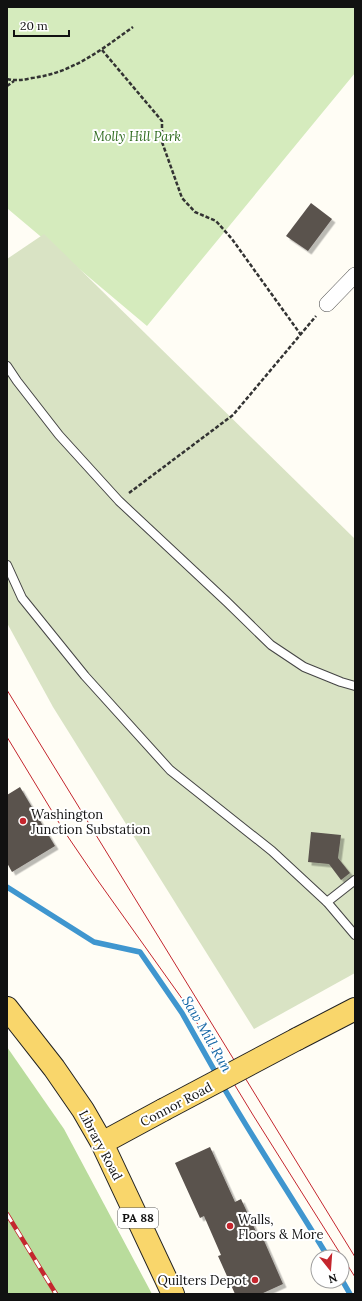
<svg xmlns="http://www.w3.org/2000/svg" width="362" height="1301" viewBox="0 0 362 1301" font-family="Lora,serif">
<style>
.green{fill:#d5ebbd}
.forest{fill:#b9dc9c}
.cemetery{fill:#d9e3c4}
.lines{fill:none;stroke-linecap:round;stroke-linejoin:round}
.stream{stroke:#3f96cf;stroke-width:5.5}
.building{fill:#5a524d;filter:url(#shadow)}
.lane-casing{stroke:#444;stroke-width:10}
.street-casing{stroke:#444;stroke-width:16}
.primary-casing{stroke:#222;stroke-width:24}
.path{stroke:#333;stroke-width:2.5;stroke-dasharray:4 2;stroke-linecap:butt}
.lane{stroke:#fff;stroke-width:8}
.street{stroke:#fff;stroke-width:15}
.primary{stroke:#f9d66b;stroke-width:22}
.tram{stroke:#c4262e;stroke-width:1}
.rail-casing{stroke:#c4262e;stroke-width:4.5}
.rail{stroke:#fff;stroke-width:3;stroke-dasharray:9;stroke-linecap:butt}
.primary-bridge-casing{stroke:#222;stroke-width:24;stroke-linecap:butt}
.primary-bridge{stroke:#f9d66b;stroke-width:22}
.poi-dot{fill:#c4262e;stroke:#fff;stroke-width:1.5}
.labels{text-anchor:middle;stroke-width:4;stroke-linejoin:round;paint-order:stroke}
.shield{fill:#fff;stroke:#585858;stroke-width:1}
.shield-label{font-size:12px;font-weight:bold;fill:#111}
.park-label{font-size:13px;font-style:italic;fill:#2f6b1f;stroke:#fff}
.poi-label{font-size:13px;fill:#111;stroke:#fff;text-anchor:start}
.street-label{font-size:13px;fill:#111;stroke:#fff}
.water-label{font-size:14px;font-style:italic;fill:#1768a6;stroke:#fff}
</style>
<defs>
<filter id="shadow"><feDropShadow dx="3.5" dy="3.5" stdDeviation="0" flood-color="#0004"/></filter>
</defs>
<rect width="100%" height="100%" fill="#fffdf5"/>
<polygon class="green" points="7,7 355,7 355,73 147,326 8,209 7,210"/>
<polygon class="forest" points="7,1047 64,1129 152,1294 7,1294"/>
<polygon class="cemetery" points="44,234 355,539 355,973 254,1029 53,707 7,623 7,259"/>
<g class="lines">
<g class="stream">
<polyline points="7,887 94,942 140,952 182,1013 217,1075"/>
<path d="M 221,1083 C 255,1142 293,1199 328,1257"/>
<polyline points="342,1280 350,1294"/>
</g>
</g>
<g class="building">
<polygon points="311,203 332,219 308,251 286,236"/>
<polygon points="20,787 55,846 12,872 7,863 7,795"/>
<polygon points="311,832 341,835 338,858 350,873 341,880 329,864 308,862"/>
<polygon points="210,1147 235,1202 241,1199 259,1238 262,1236 283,1284 261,1294 235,1294 218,1256 221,1255 204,1216 200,1218 175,1163"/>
</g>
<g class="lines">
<g class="lane-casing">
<g id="lane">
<polyline points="7,366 17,381 59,435 119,501 227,602 271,645 304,667 341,682 355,686"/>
<polyline points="7,565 22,598 85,676 170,770 272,851 327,902 355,935"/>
<polyline points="327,902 355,880"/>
</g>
</g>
<g class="street-casing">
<polyline id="street" points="327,304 355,275"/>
</g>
<g class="primary-casing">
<g id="primary">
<polyline points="7,1008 54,1068 83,1110 102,1143 173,1294"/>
<polyline points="297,1039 355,1009"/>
<polyline points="102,1143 163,1110"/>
</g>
</g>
<g class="path">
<polyline points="102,50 162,121 162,142 182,198 195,212 216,221 232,239 301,335"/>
<path d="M 7,79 C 16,81 23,80 32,78 C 72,73 101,50 133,27"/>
<polyline points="7,86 14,81"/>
<polyline points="129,493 233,415 316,316"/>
</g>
<use href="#lane" class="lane"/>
<use href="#street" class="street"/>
<use href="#primary" class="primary"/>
<g class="tram">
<polyline points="7,690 355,1257"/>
<polyline points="7,737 64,831 96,878 183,1000 253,1115 355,1277"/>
</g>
<g class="rail-casing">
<polyline id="rail" points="7,1214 56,1294"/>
</g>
<use href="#rail" class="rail"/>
<g class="primary-bridge-casing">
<polyline id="primary-bridge" points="163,1110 297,1039"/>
</g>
<use href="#primary-bridge" class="primary-bridge"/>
</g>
<g class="poi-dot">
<circle cx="23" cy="821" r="4"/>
<circle cx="230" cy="1226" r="4"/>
<circle cx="255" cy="1280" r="4"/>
</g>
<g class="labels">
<rect class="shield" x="118" y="1208" width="40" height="20" rx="3"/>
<g class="shield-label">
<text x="138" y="1222">PA 88</text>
</g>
<g class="park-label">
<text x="137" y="141">Molly Hill Park</text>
</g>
<g class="poi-label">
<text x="31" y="819">Washington<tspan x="31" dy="15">Junction Substation</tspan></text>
<text x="238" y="1224">Walls,<tspan x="238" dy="15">Floors &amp; More</tspan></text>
<text x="247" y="1285" text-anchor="end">Quilters Depot</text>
</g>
<g class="street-label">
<text transform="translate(176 1104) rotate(-28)" y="5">Connor Road</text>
<text transform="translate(101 1145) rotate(62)" y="5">Library Road</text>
</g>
<g class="water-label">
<text transform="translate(207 1034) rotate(60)" y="5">Saw Mill Run</text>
</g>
</g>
<rect width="362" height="1301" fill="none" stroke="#111111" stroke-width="16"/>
<g transform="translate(330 1269) rotate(163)"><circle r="19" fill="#ffffff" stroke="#a0a0a0"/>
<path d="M0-3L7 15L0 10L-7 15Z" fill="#c4262e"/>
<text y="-6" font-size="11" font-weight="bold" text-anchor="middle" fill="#111111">N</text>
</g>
<path d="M14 30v6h55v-6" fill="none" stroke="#111111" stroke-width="2"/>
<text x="20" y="30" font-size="12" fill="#111111" stroke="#ffffff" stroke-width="3" paint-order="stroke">20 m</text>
</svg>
